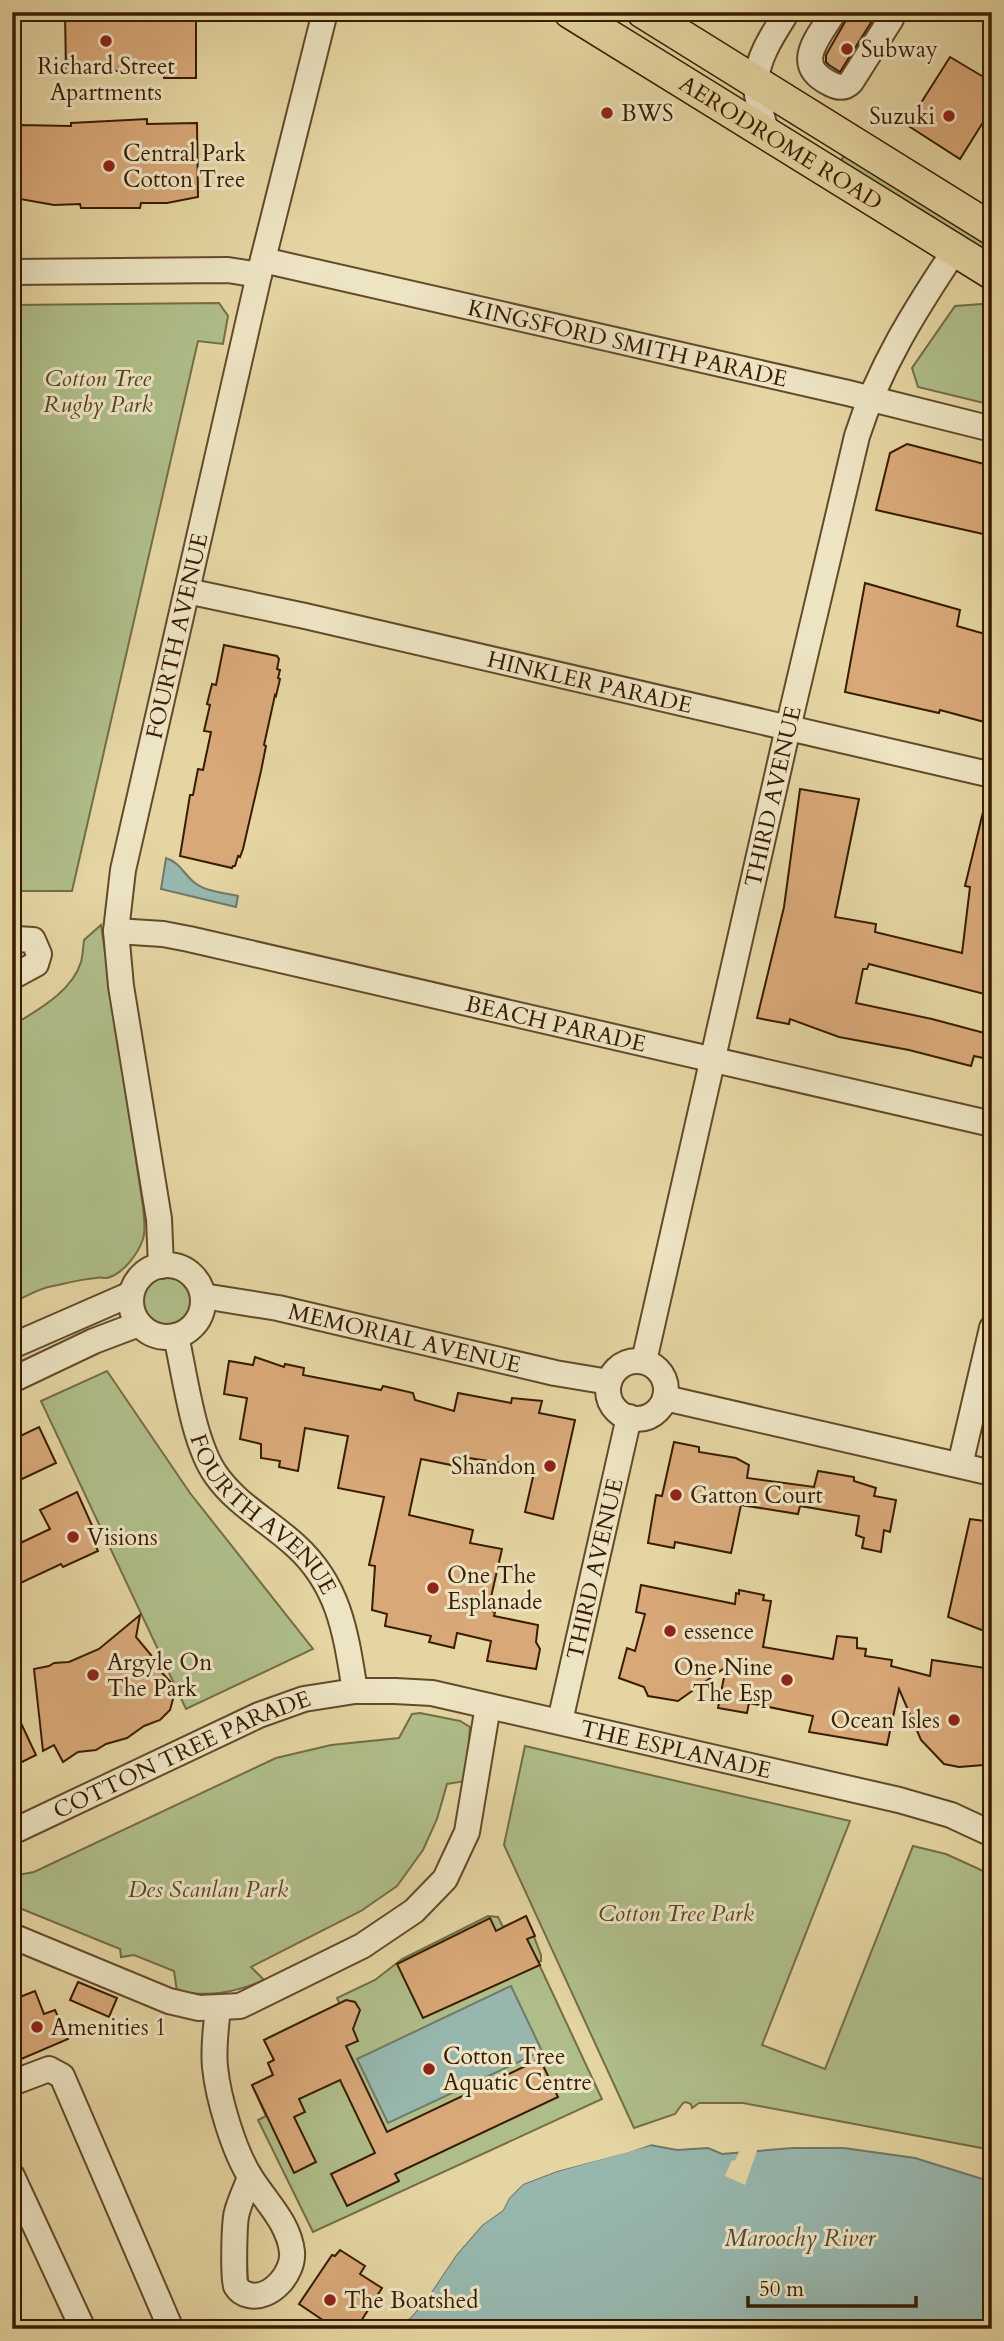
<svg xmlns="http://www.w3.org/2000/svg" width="1004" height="2341" viewBox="0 0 1004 2341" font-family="Cardo,serif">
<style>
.green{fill:#afbe89;stroke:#746d45;stroke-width:2}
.water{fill:#97b7ae;stroke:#717969;stroke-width:2}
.pier{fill:#e4d5a2}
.building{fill:#d8a878;stroke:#391c01;stroke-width:2}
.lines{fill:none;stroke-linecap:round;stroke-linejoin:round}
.minor-casing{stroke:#644a29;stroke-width:28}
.major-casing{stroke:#391c01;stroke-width:35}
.minor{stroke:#ede4c3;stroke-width:24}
.major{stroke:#e4d5a2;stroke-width:32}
.poi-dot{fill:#8f2418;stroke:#ede4c3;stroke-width:2.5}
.labels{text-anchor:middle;stroke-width:6;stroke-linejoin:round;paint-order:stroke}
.poi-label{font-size:23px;fill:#391c01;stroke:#ede4c3;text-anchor:start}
.street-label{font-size:23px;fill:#391c01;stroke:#ede4c3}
.park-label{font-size:23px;font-style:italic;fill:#564423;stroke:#ede4c3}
.water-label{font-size:24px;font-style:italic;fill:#554a35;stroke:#ede4c3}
</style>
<rect width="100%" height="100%" fill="#e4d5a2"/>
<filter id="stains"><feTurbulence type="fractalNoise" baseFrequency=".00286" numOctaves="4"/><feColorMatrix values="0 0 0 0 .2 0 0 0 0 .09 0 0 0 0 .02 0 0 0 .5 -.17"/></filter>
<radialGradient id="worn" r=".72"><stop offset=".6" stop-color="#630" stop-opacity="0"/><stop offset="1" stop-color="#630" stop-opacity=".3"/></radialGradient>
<g class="green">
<polygon points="845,153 992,244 992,264 841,161"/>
<polygon points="219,303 228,316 223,344 198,341 72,891 12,891 12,305"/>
<polygon points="982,304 992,310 992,405 918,387 912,368 955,306"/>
<path d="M 101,925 L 143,1207 C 144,1217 146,1229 143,1239 C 138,1254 123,1274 107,1278 C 103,1278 99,1277 96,1278 C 82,1279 67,1283 53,1286 C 39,1288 25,1297 12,1303 L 12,1026 C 37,1010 72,992 81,962 C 83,955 83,947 84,940 Z"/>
<circle cx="167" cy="1300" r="26"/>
<polygon points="107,1371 190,1493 313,1649 186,1709 41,1401"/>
<path d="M 420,1713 L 460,1721 L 470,1727 L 466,1781 L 447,1784 L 437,1819 L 423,1850 L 397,1886 L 361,1911 L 251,1967 L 264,1980 C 231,1994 212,1996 177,1992 L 174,1971 L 134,1955 L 121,1957 L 120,1949 L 17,1907 L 16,1926 L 12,1924 L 12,1876 L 34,1872 L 276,1758 L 331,1745 L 399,1738 L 412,1714 Z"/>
<polygon points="525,1746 850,1821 762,2045 825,2069 913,1846 946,1854 992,1875 992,2150 743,2103 699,2103 692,2108 691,2104 686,2102 683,2103 675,2114 634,2128 504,1845"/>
<polygon points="488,1916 498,1917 503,1927 526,1916 541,1955 541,1961 538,1962 602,2099 313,2232 258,2120 266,2116 252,2085 273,2075 268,2063 274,2060 264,2040 321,2012 324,2018 342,2009 337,1998 375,1980 402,1959"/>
</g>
<g class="water">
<path d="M 166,858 C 181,863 184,875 195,883 C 207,892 225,893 238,896 L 236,907 L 161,889 Z"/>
<polygon points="511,1986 542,2051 388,2123 357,2059"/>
<polygon points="650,2145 677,2150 708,2148 722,2154 793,2148 844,2148 915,2158 992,2182 992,2329 396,2329 412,2316 428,2297 456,2255 482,2225 503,2210 509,2198 523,2184 557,2171"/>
</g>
<g class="pier">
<polygon points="649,2142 655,2143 629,2152 557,2171 523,2184 509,2198 503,2210 482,2225 456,2255 428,2297 412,2316 396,2329 393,2329 410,2313 425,2295 453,2253 479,2222 500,2207 507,2196 521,2181 556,2168"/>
<polygon points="758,2148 745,2185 725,2176 732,2160 735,2161 740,2149"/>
</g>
<g class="building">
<polygon points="65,12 196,12 196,78 164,78 164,70 66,72"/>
<polygon points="849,12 859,12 872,21 840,72 829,65 826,62 826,55 846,20"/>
<polygon points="950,57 992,82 992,108 960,159 907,125"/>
<polygon points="147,119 147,124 197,123 198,197 167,203 141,203 140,208 81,208 80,204 54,205 20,199 20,125 71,126 71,123"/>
<polygon points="907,444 992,466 992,536 876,510 890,453"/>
<polygon points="865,583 960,610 957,626 992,636 992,707 988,723 940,710 939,713 845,692"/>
<polygon points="224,645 277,656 279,659 277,669 280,670 278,678 280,679 276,696 275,695 264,745 266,746 261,771 243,849 240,857 238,856 235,866 233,866 232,868 180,856 190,795 193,795 198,769 203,770 211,732 204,731 210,705 207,704 212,684 216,685"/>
<polygon points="800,789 859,799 835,917 876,924 875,932 962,953 970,887 965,886 985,804 992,804 992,996 869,964 867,969 863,969 856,1003 932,1019 992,1035 992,1060 974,1056 971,1066 909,1050 839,1037 790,1019 789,1024 757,1018 784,907"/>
<polygon points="255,1357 284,1367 285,1364 304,1368 303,1375 381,1390 383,1386 413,1393 415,1400 454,1411 458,1393 511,1403 512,1398 542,1401 539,1413 575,1420 553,1519 525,1512 535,1468 468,1458 466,1468 421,1459 409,1515 473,1530 470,1543 502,1549 488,1610 495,1612 494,1616 538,1625 536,1642 540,1649 536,1669 487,1661 491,1641 457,1633 454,1648 429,1642 431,1636 385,1626 387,1614 372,1610 375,1566 369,1565 384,1497 338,1488 348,1436 305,1428 298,1471 279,1467 280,1461 261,1458 261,1444 240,1439 247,1398 224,1394 229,1361 253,1365"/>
<polygon points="39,1427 56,1463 22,1479 20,1477 12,1480 12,1443 19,1440 18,1437"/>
<polygon points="674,1442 699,1447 699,1452 736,1458 749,1465 747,1478 814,1487 818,1471 854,1477 854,1481 876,1488 874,1496 896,1500 890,1532 884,1530 881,1552 862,1548 864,1538 856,1535 859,1516 800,1506 798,1514 741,1505 731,1553 675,1542 674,1548 648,1543 656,1495 662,1496"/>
<polygon points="77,1492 94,1530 89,1532 98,1551 63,1567 61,1564 12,1587 12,1547 50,1529 40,1510"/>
<polygon points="970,1519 992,1522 992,1634 948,1617"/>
<polygon points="641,1585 735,1604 736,1593 739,1594 739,1590 764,1595 763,1600 771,1601 763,1647 833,1659 837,1636 857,1638 857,1648 866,1649 865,1656 892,1660 891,1666 930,1676 932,1660 992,1669 992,1761 984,1765 959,1767 944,1764 921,1740 899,1689 887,1745 809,1732 813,1716 749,1703 747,1713 718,1708 726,1667 678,1701 648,1696 644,1687 619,1678 627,1648 635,1651 645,1614 636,1612"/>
<polygon points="140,1615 136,1637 151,1655 155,1665 176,1688 170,1710 160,1720 144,1726 127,1738 106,1744 96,1750 78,1752 63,1762 54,1745 43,1751 34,1669 49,1666 54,1663 69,1662 99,1649"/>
<polygon points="12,1704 36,1755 12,1767"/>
<polygon points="526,1916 535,1936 527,1939 540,1965 423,2018 397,1964 490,1918 496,1931"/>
<polygon points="78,1982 117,1998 109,2017 70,2000"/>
<polygon points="35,1991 44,2014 55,2010 68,2039 12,2063 12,2000"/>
<polygon points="346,2000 355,2002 360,2010 353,2029 358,2041 346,2046 387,2132 540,2059 558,2097 395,2174 399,2181 347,2206 331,2174 375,2153 340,2080 299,2099 305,2112 294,2117 316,2162 294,2173 252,2085 273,2075 268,2063 274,2060 264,2040"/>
<polygon points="340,2250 365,2266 360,2274 382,2288 356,2329 336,2329 299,2304 332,2255 335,2256"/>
</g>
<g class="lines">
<g class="minor-casing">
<g id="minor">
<path d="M 834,12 C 818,38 791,65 831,84 C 839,88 845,88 851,82 L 891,19 L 893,12"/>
<path d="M 766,132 C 763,117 755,98 756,83 C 757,57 774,33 787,12"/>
<path id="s1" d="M 263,260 L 848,393 L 992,429"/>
<polyline points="12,272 228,270 259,275"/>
<path id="s2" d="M 187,591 L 305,616 L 992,775"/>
<path id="s3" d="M 116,931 L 163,934 L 189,939 L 992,1124"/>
<polyline points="12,941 16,939 33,940 39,954 36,964 12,977"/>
<circle cx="167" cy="1301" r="36"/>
<path id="s4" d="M 161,1266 L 159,1219 L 121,986 L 116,931 L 123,870 L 259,275 L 325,12"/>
<path id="s5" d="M 203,1296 L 278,1308 L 555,1373 L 609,1382"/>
<path id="s6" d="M 176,1336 C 185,1375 193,1443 216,1475 C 237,1505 269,1521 296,1546 C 340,1586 346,1635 355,1691"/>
<polyline points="12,1346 131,1294"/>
<path id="s7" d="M 644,1361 L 788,728 L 857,436 C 879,367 915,310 955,250"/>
<circle cx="637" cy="1390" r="29"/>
<polyline points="12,1380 94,1341 139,1324"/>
<polyline points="665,1398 992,1473"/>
<polyline points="960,1465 992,1328"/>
<path id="s8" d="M 560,1721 L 629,1417"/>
<path id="s9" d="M 12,1832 L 259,1715 L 304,1699 L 355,1691 L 395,1691 L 432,1693 L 899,1800 L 951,1815 L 992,1834"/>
<polyline points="12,1936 169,2001 199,2008 240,2006 362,1946 414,1911 445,1879 467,1832 488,1706"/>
<path d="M 218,2008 C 216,2027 213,2048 215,2067 C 218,2098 234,2152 251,2178 C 266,2202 289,2223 292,2252 C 294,2273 271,2300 249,2295 C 244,2294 239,2291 236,2286 C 233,2279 234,2221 237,2212 C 240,2200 246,2189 250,2177"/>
<polyline points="12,2083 49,2069 62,2076 171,2329"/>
<polyline points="12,2176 83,2329"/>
</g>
</g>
<g class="major-casing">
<g id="major">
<path id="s10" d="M 570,12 L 992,273"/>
<polyline points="643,12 992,229"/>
</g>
</g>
<use href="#minor" class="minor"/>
<use href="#major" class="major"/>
</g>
<g class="poi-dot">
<circle cx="106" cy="41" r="7"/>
<circle cx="847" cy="49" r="7"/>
<circle cx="607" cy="113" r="7"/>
<circle cx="949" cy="116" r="7"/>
<circle cx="109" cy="166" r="7"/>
<circle cx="550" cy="1466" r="7"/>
<circle cx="676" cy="1495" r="7"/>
<circle cx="73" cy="1537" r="7"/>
<circle cx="433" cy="1588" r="7"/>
<circle cx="670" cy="1631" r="7"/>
<circle cx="93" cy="1675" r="7"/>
<circle cx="787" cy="1680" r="7"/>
<circle cx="954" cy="1720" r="7"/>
<circle cx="37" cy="2027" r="7"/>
<circle cx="429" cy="2069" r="7"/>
<circle cx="330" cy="2300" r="7"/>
</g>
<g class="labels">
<g class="poi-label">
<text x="861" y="57">Subway</text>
<text x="106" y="74" text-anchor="middle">Richard Street<tspan x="106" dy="26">Apartments</tspan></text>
<text x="621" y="121">BWS</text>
<text x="935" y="124" text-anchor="end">Suzuki</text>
<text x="123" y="161">Central Park<tspan x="123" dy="26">Cotton Tree</tspan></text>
<text x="536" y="1474" text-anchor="end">Shandon</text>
<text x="690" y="1503">Gatton Court</text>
<text x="87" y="1545">Visions</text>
<text x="447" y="1583">One The<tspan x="447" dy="26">Esplanade</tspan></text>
<text x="684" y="1639">essence</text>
<text x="107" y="1670">Argyle On<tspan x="107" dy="26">The Park</tspan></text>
<text x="773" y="1675" text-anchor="end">One Nine<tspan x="773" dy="26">The Esp</tspan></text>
<text x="940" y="1728" text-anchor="end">Ocean Isles</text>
<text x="51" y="2035">Amenities 1</text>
<text x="443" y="2064">Cotton Tree<tspan x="443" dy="26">Aquatic Centre</tspan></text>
<text x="344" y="2308">The Boatshed</text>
</g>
<g class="street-label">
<text dy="8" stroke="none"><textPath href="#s10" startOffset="248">AERODROME ROAD</textPath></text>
<text dy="8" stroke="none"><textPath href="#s1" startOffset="374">KINGSFORD SMITH PARADE</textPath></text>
<text dy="8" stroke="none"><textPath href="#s4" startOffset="640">FOURTH AVENUE</textPath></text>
<text dy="8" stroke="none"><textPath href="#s2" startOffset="413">HINKLER PARADE</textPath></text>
<text dy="8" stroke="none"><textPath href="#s7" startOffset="579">THIRD AVENUE</textPath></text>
<text dy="8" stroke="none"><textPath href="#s3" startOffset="450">BEACH PARADE</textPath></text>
<text dy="8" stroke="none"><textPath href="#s5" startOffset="206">MEMORIAL AVENUE</textPath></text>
<text dy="8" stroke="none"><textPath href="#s6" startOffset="206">FOURTH AVENUE</textPath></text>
<text dy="8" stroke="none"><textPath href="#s8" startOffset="156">THIRD AVENUE</textPath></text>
<text dy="8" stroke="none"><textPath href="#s9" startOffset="700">THE ESPLANADE</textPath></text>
<text dy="8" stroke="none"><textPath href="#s9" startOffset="187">COTTON TREE PARADE</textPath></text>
</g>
<g class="park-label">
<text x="98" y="386">Cotton Tree<tspan x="98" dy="26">Rugby Park</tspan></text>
<text x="208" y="1897">Des Scanlan Park</text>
<text x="676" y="1921">Cotton Tree Park</text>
</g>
<g class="water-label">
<text x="800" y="2246">Maroochy River</text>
</g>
</g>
<rect width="1004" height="2341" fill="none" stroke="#e4d5a2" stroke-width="42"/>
<rect x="14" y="14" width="976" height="2313" fill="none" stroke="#391c01" stroke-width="3.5"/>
<rect x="21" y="21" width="962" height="2299" fill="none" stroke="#391c01" stroke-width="2"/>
<path d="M748 2296v10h168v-10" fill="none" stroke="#391c01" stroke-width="3.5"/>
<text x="759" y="2296" font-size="21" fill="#391c01" stroke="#ede4c3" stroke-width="5" paint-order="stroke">50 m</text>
<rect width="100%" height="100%" filter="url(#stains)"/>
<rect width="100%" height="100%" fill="url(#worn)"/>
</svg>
